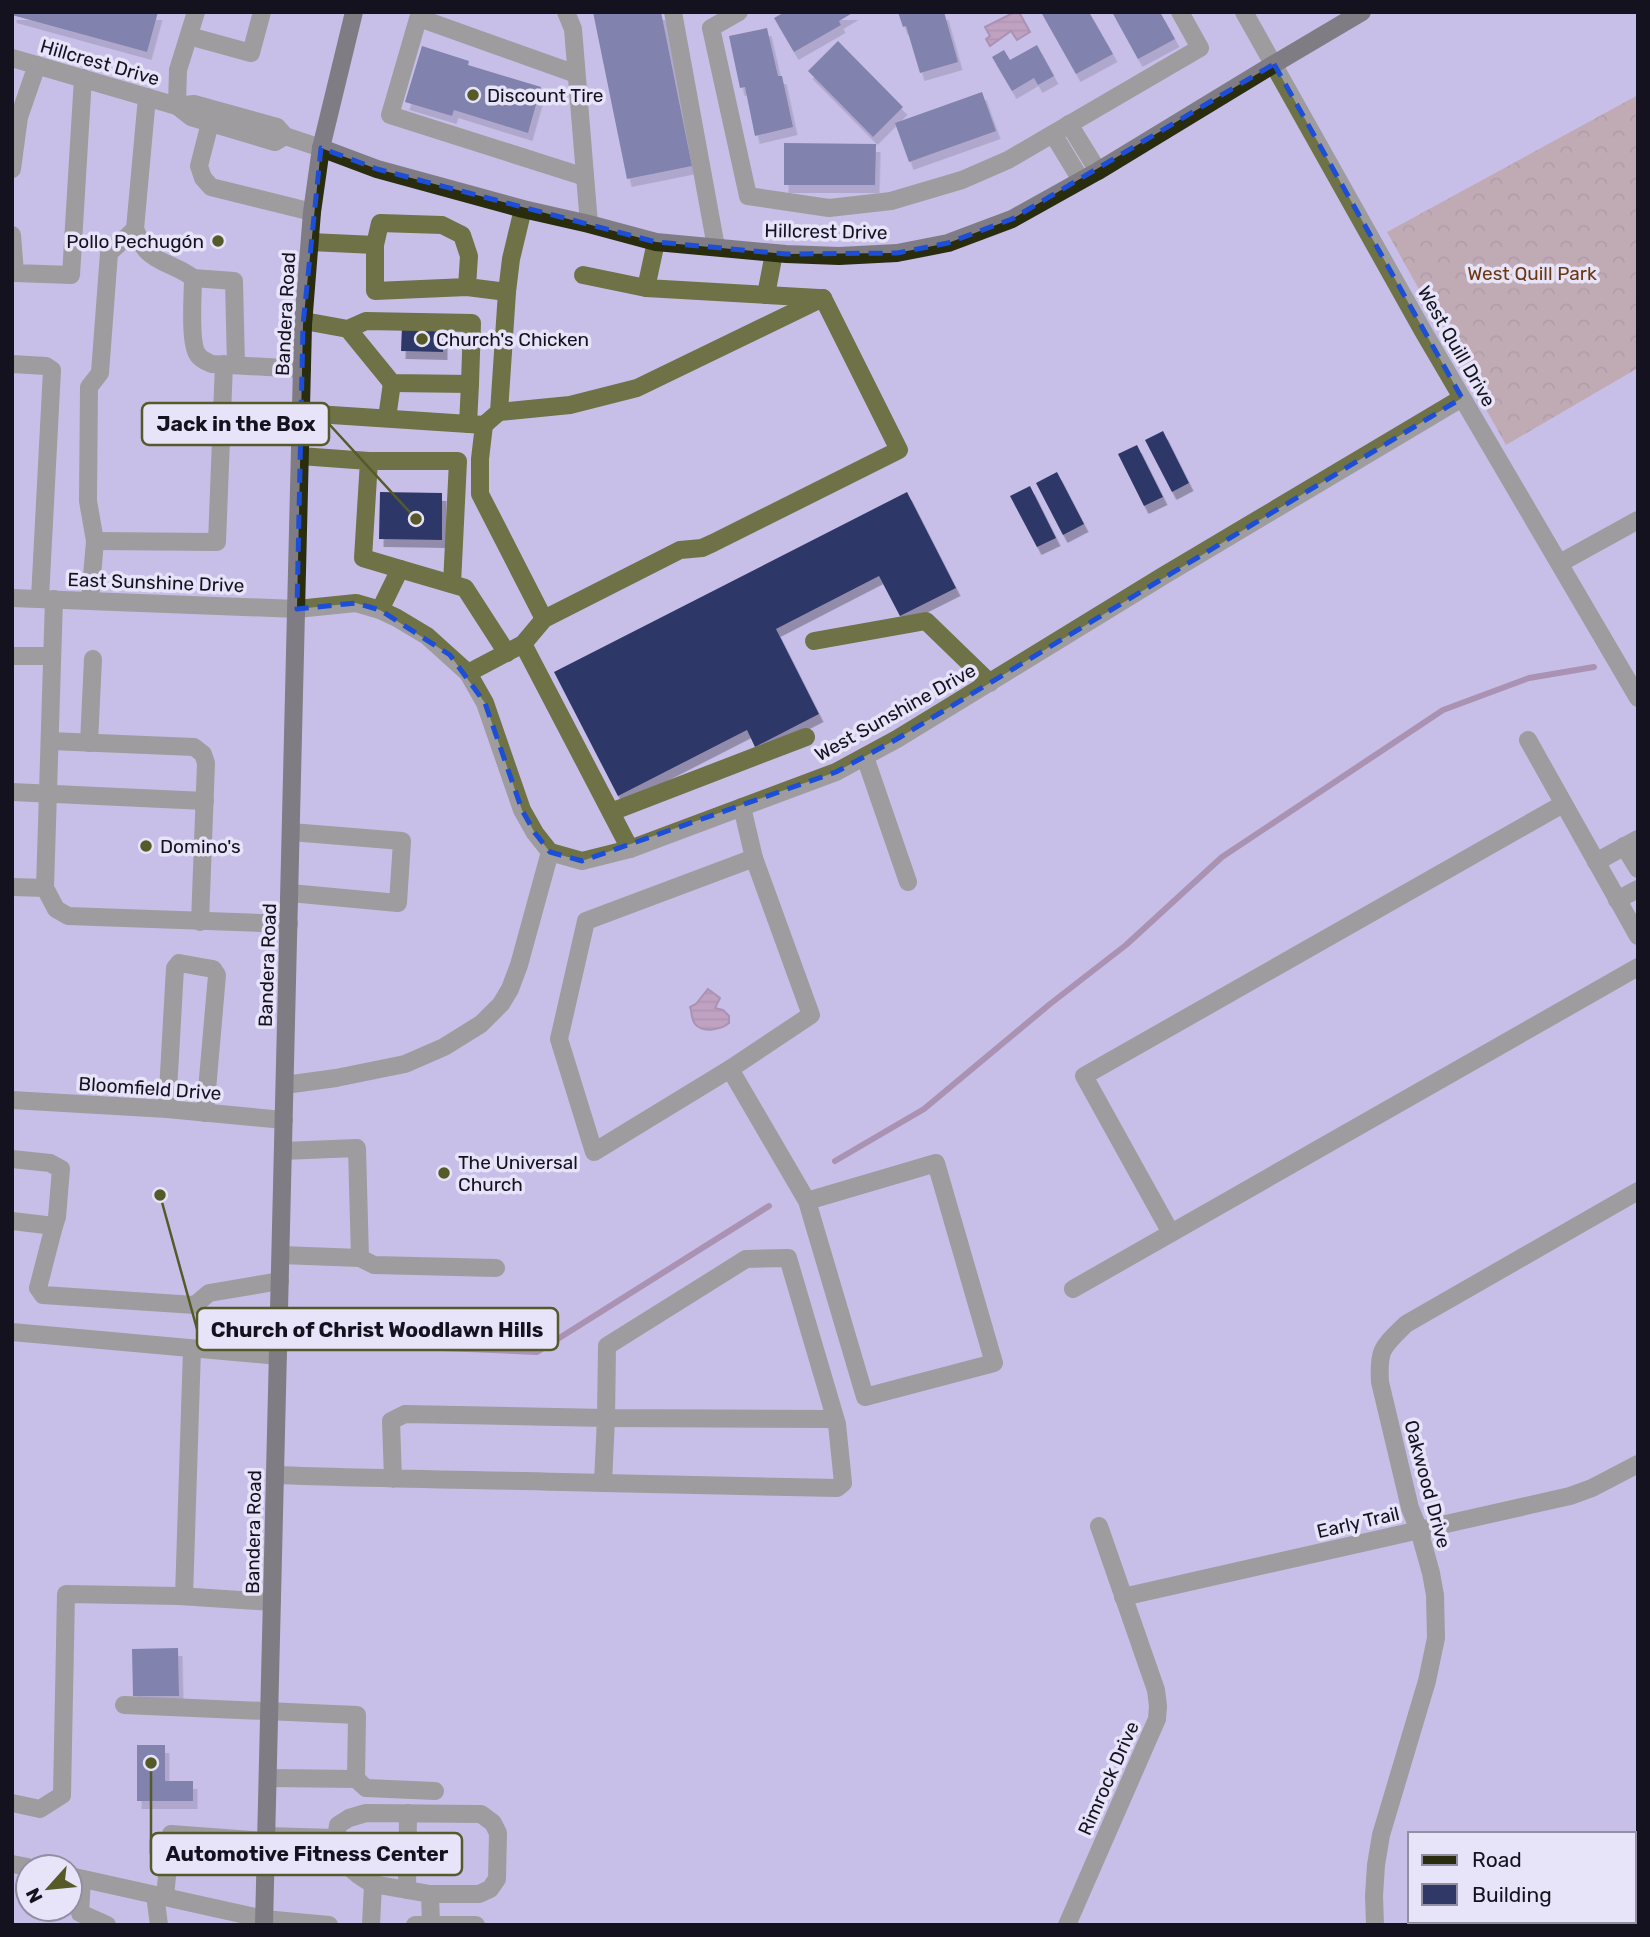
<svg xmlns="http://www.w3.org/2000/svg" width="1650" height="1937" viewBox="0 0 1650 1937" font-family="Rubik,sans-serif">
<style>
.forest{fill:url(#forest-crowns)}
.water{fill:url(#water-rules);stroke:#875c71;stroke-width:2}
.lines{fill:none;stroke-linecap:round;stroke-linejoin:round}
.stream{stroke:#875c71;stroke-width:6}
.building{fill:#2f3867;filter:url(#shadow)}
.minor-tunnel{stroke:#a39cc0;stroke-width:18;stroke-dasharray:18 9;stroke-linecap:butt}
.minor{stroke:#6e7246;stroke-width:18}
.major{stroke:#292c0d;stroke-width:18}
.marked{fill:none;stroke:#1d4ed8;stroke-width:5;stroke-dasharray:14 9;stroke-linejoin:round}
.poi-dot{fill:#565a28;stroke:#e7e3f8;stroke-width:2.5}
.labels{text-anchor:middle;stroke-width:7;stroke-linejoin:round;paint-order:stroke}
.street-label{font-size:19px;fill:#151220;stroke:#e7e3f8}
.poi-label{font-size:19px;fill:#151220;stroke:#e7e3f8;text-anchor:start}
.park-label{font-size:19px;fill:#6b370f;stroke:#e7e3f8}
.leader{fill:none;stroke:#565a28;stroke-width:2.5}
.callout-dot{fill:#565a28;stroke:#e7e3f8;stroke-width:2.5}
.callout{fill:#e7e3f8;stroke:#565a28;stroke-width:2.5}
.callout-label{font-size:21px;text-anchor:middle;font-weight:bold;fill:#151220}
</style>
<defs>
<pattern id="forest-crowns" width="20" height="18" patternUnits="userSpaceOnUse" patternTransform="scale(1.75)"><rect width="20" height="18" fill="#b99177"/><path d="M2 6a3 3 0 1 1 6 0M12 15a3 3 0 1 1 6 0" fill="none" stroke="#957561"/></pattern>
<pattern id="water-rules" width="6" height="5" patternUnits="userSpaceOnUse" patternTransform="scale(1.75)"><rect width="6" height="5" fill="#b87c94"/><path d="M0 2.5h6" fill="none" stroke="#946478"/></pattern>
<filter id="shadow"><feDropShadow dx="4.5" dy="8" stdDeviation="0" flood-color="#0004"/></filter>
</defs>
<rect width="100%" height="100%" fill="#c7bfe8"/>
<polygon class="forest" points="1638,95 1638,368 1506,445 1387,232"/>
<g class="water">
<polygon points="1015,12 1019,12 1030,32 1017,40 1011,31 990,46 986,39 990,36 985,27"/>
<path d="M 708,989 L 720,998 L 715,1008 L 723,1010 L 729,1016 L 729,1023 C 722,1029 703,1034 695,1024 C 691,1019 692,1012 690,1007 L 696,1004 Z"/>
</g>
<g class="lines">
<g class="stream">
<polyline points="835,1161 924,1109 1050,1004 1126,945 1222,857 1443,710 1529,678 1594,667"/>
<polyline points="322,1343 537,1352 769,1206"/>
</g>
</g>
<g class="building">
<polygon points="12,12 158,12 147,52 12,15"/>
<polygon points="593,12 661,12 692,166 627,179"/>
<polygon points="785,12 854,12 839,21 841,25 794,52 774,18"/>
<polygon points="898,12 944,12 958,62 920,73 906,26 903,27"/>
<polygon points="1041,12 1089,12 1113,54 1076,74"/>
<polygon points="1112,12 1160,12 1175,39 1138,59"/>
<polygon points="767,28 778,76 782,76 793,127 755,136 745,87 740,88 729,36"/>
<polygon points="838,41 903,107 873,137 808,71"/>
<polygon points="1037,45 1054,76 1038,85 1034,78 1012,91 992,57 1004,50 1010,60"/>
<polygon points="422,46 469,61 468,65 541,87 528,133 454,110 452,116 405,102"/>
<polygon points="982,92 996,131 909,162 895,123"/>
<polygon points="784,143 876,144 875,185 784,185"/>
<polygon points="402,326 443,327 443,352 401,351"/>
<polygon points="1163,431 1189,483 1172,492 1145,440"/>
<polygon points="1137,445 1163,497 1144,506 1118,454"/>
<polygon points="1057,472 1084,524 1063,535 1036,483"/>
<polygon points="1030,486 1056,538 1037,547 1010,496"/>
<polygon points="380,492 442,493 442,540 379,539"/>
<polygon points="907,492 956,588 900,616 879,576 776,629 819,714 755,747 747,730 618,796 554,672"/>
<polygon points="178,1648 179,1696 133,1696 132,1649"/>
<polygon points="137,1745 165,1745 165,1781 193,1781 193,1801 137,1801"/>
</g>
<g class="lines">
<polyline class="minor-tunnel" points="358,1847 399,1847"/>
<g class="minor">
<polyline points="420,12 390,115 585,177"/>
<polyline points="566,12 573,29 589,224"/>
<polyline points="673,12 716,247"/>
<polyline points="739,12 711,28 748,196 829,208 891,201 962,180 1008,160 1200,48 1180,12"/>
<polyline points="1244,12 1423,331 1638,698"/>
<polyline points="419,18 576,74"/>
<polyline points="189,36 251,53 262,12"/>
<polyline points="12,58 177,106 194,104 277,127 285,136 321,148"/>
<path d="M 147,97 L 135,229 C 139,238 142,247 149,253 C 159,263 180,267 193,278 C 193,294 189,344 198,355 C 201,360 208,362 212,364 L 302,369"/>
<polyline points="177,106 191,117 275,142 285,136"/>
<polyline points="177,106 178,70 196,12"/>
<polyline points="210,123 199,166 203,178 211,187 312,212"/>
<polyline points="1069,124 1098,171"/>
<polyline points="1053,134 1081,180"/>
<polyline points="12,169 19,117 37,65"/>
<polyline points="12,235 15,273 71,275 83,78"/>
<polyline points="310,242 375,245"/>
<polyline points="656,242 646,288 819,298"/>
<polyline points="583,275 646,288"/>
<polyline points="193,278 234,281 236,365"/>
<polyline points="467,287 469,256 462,235 442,225 380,223 375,245 375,291 467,287 507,292"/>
<polyline points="766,295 774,253"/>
<polyline points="304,321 348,329 366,321 472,323 470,384 392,383 348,329"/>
<polyline points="12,364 46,366 52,370 40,598"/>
<polyline points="499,412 570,405 637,388 823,298"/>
<polyline points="301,413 484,425 499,412 507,292 511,259 523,209"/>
<polyline points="387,418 392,383"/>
<polyline points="468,424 470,384"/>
<polyline points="484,425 480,459 480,494 544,619"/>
<polyline points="300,456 369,461 363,558 400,569 380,610"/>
<polyline points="369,461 458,461 452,584"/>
<polyline points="95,541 217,542 224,364"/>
<polyline points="1560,563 1638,520"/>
<polyline points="400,569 465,588 507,653"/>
<polyline points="12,598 297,609 356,603 380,610 397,618 427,636 468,673 485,703 522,810 535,833 550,852 582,861 630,849 836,772 897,739 1163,576 1462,398"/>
<polyline points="54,599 45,888 56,909 68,916 289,924"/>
<polyline points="90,600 95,541 88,501 89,387 100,373 109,253 135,229"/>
<polyline points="814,641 926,621 990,683"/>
<polyline points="523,644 630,849"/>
<polyline points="12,656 52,656"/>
<polyline points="468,673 523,644 544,619 680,550 702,548 713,543 899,450 823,298"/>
<polyline points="1528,740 1638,936"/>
<polyline points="50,741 194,747 203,754 206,763 200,922"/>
<polyline points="89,743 93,659"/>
<polyline points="865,757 908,882"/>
<polyline points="12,792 205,801"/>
<polyline points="742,807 754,858 586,921 559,1039 594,1152 730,1069 807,1201 865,1397 994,1363 936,1163 807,1201"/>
<polyline points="611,812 806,737"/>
<polyline points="1624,846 1638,869"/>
<polyline points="1596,862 1638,839"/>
<polyline points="12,887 45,888"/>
<polyline points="290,893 398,903 402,841 291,832"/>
<polyline points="1617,900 1638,889"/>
<polyline points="730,1069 811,1015 754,858"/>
<polyline points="285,1085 336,1078 405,1064 444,1047 481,1024 501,1004 510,989 519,965 550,852"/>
<polyline points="12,1100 167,1109 284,1120"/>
<polyline points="167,1109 175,968 179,963 213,969 217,975 205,1113"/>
<polyline points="283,1151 357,1148 360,1258 374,1265 496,1268"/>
<polyline points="12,1159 50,1163 61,1169 57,1217 54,1226 12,1221"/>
<polyline points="54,1226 38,1288 43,1295 195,1305 209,1293 280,1281"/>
<polyline points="1171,1233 1084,1076 1563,804"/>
<polyline points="281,1255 360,1258"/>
<polyline points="1073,1289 1638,967"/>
<polyline points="12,1332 278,1356"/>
<path d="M 275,1475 C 384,1479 494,1480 603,1483 L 606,1418 L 405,1414 L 391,1421 L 393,1479"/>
<polyline points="603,1483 837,1488 843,1483 837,1424 788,1258 746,1259 607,1346 606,1418 835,1419"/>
<polyline points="184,1596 192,1349"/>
<polyline points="1123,1597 1570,1496 1592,1488 1638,1464"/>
<polyline points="124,1705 357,1715 356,1779 268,1778"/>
<polyline points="356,1779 366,1788 435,1791"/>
<polyline points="12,1803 40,1809 62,1795 66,1594 179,1596 272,1602"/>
<path d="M 266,1836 L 336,1838 C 346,1864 348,1871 373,1884"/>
<polyline points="336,1838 338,1825 349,1818 366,1813 481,1814 493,1823 498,1833 497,1879 490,1889 479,1894 430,1894"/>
<polyline points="12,1864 28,1867"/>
<polyline points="70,1876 264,1919 329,1925"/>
<polyline points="82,1879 80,1913 107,1925"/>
<polyline points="407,1890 408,1813"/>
<polyline points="155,1895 159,1925"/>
<polyline points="165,1897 171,1834 266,1841"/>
<polyline points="371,1925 373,1884 430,1894 431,1924"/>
<polyline points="415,1925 476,1925"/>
<polyline points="1067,1925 1157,1719 1158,1706 1156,1690 1099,1526"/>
<path d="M 1375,1925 L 1374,1896 L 1376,1865 L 1381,1835 L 1427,1681 L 1436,1638 L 1435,1595 L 1431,1573 L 1419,1530 L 1410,1508 L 1380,1382 C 1378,1348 1383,1347 1406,1324 L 1638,1191"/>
</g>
<g class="major">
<polyline points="321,148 377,169 523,209 589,224 656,242 786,254 839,256 897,253 948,243 1012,219 1098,171 1274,64 1362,12"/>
<polyline points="264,1925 303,325 312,212 321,148 354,12"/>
</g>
</g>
<path d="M0 0H1650V1937H0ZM 1274,64 L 1462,398 L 897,739 L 836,772 L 582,861 L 550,852 L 535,833 L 522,810 L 485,703 L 450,655 L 380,610 L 356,603 L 297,609 L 303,325 L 321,148 L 377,169 L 656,242 L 786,254 L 897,253 L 948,243 L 1012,219 Z" fill="#c7bfe8" fill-opacity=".55" fill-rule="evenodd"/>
<path class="marked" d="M 1274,64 L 1462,398 L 897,739 L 836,772 L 582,861 L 550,852 L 535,833 L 522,810 L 485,703 L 450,655 L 380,610 L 356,603 L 297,609 L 303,325 L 321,148 L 377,169 L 656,242 L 786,254 L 897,253 L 948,243 L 1012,219 Z"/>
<g class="poi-dot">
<circle cx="473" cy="95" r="7"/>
<circle cx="218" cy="241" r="7"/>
<circle cx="422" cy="339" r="7"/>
<circle cx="146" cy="846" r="7"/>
<circle cx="444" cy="1173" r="7"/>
</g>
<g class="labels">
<g class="street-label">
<text transform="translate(100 62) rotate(16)" y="7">Hillcrest Drive</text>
<text transform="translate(826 231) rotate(1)" y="7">Hillcrest Drive</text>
<text transform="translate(285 314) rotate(-87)" y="7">Bandera Road</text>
<text transform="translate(1457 346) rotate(60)" y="7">West Quill Drive</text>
<text transform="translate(156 582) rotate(2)" y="7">East Sunshine Drive</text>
<text transform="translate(895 712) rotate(-29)" y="7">West Sunshine Drive</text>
<text transform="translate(267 965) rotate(-88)" y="7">Bandera Road</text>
<text transform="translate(150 1088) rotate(4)" y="7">Bloomfield Drive</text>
<text transform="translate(1428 1484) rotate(75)" y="7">Oakwood Drive</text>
<text transform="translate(1358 1522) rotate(-13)" y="7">Early Trail</text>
<text transform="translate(253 1532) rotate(-89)" y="7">Bandera Road</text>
<text transform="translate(1108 1778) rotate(-66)" y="7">Rimrock Drive</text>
</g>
<g class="poi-label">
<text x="487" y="102">Discount Tire</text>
<text x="204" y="248" text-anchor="end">Pollo Pechugón</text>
<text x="436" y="346">Church's Chicken</text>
<text x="160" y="853">Domino's</text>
<text x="458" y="1169">The Universal<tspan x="458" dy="22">Church</tspan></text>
</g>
<g class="park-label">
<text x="1532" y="280">West Quill Park</text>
</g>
</g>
<path class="leader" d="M416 519L329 424M160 1195L197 1329M151 1763L151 1854"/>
<g class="callout-dot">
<circle cx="416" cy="519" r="7"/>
<circle cx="160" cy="1195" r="7"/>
<circle cx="151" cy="1763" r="7"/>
</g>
<g class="callout">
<rect x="142" y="403" width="187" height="42" rx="7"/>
<rect x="197" y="1308" width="361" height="42" rx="7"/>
<rect x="151" y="1833" width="311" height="42" rx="7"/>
</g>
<g class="callout-label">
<text x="236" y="431">Jack in the Box</text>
<text x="377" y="1337">Church of Christ Woodlawn Hills</text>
<text x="307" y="1861">Automotive Fitness Center</text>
</g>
<rect width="1650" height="1937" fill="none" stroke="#151220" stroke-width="28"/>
<rect x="1408" y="1832" width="228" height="91" fill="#e7e3f8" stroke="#938fa2" stroke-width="2"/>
<rect x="1422" y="1855" width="35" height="10" fill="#292c0d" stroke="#938fa2" stroke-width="2"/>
<text x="1472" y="1867" font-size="21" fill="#151220">Road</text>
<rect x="1422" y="1884" width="35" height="21" fill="#2f3867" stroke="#938fa2" stroke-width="2"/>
<text x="1472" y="1902" font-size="21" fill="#151220">Building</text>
<g transform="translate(49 1888) rotate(243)"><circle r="33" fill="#e7e3f8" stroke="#938fa2" stroke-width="2"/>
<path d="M0-5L12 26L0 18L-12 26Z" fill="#565a28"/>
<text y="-10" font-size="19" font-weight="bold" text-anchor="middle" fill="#151220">N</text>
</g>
</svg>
